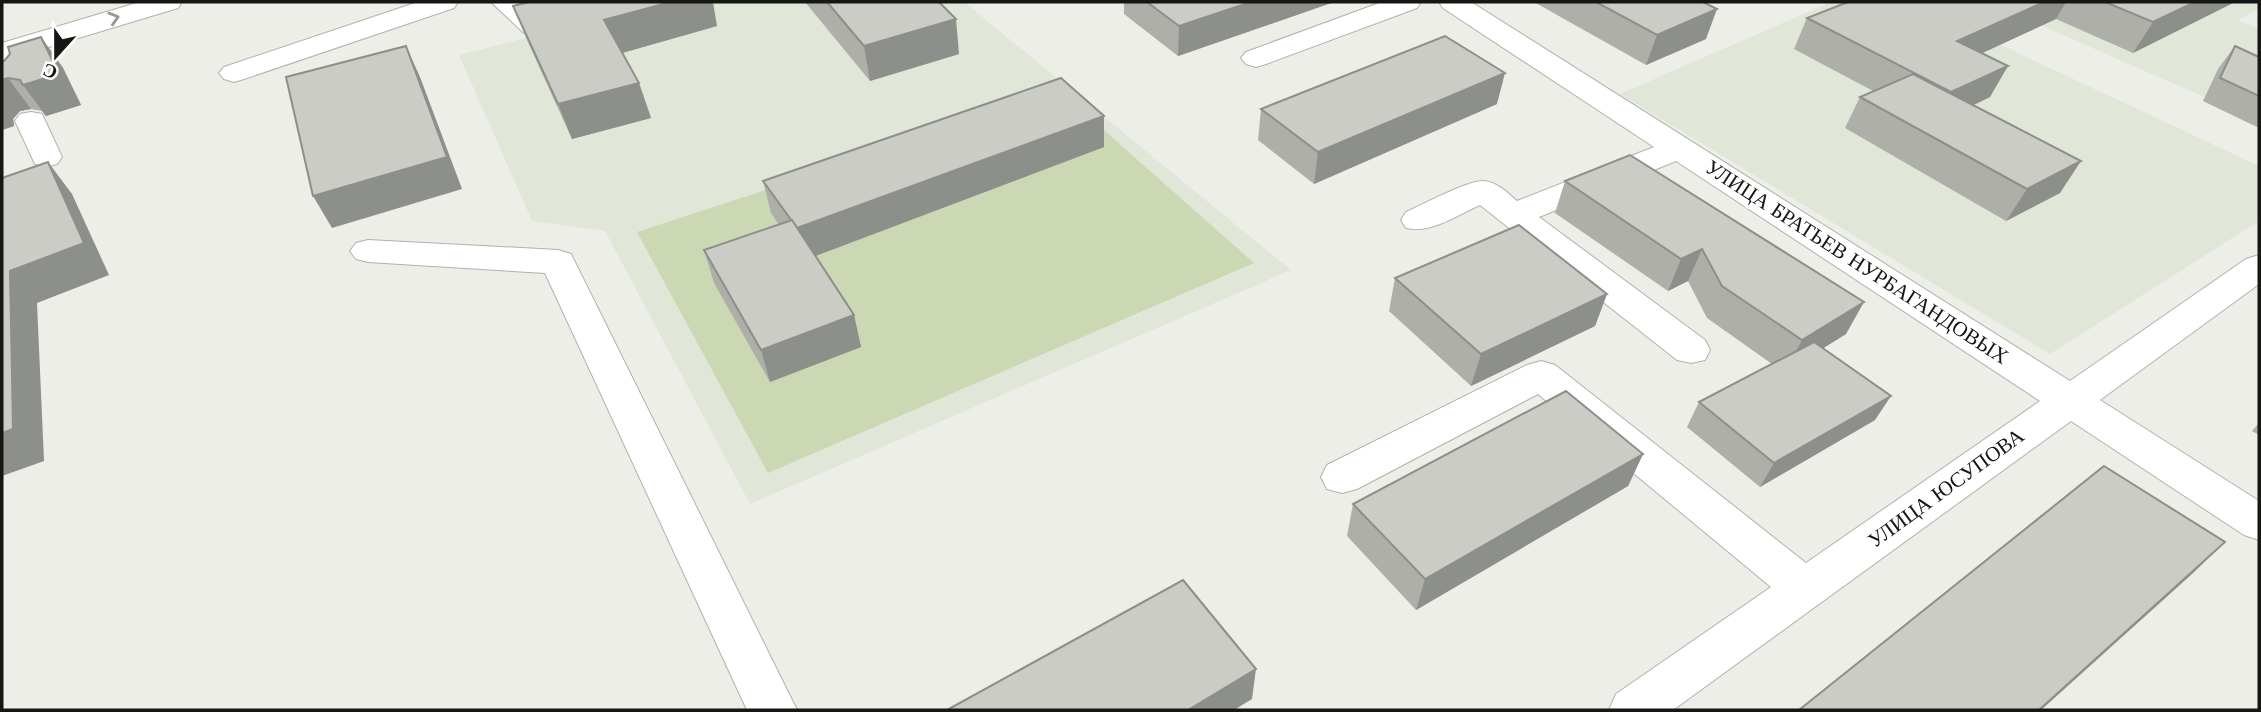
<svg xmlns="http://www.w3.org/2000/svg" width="2261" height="712" viewBox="0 0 2261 712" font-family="'Libre Baskerville',serif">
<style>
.built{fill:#e1e7d8}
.green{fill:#ccd8b3}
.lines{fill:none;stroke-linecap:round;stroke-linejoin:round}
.minor-casing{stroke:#b0b3ab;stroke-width:2}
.major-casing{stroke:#b0b3ab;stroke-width:2}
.minor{fill:#fff;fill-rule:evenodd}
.major{fill:#fff;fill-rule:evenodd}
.wall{fill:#aeafa9}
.shaded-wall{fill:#8d8f8a}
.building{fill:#caccc5;stroke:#8d8f8a;stroke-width:2}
.oneway{stroke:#969795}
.labels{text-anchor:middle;stroke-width:7;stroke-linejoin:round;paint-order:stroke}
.street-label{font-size:21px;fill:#161714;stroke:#fff}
</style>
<rect width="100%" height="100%" fill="#eceee7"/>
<g class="built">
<polygon points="666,2 964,2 1291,270 750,504 605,231 532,221 459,55"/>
<polygon points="1831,2 1909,2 2259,166 2259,221 2050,354 1620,94"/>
<polygon points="1992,2 2259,2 2259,9 2238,20 2259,29 2259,121 1990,3"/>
</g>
<polygon class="green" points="1062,93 1254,263 768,473 637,232"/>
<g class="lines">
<g class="minor-casing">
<g id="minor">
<polygon points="418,2 458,2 454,8 244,79 234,82 224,79 219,73 224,67"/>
<polygon points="491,2 521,2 539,17 599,2 645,2 641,8 534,35 524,33"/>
<polygon points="1382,2 1421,2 1417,8 1266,64 1256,67 1246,64 1241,58 1246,52"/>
<path d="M 1439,2 L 1471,2 L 2070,381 L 2246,259 L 2259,255 L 2259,284 L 2100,400 L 2259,501 L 2259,540 L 2244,535 L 2071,421 L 1673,710 L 1609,710 L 1616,694 L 1771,587 L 1538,394 L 1357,489 L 1342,493 L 1327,489 L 1321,477 L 1327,465 L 1527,365 L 1541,361 L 1555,365 L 1806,563 L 2040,401 L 1676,161 L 1539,217 L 1705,340 L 1710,350 L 1705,360 L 1691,363 L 1677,360 L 1480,205 C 1457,215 1431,234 1406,228 L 1401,220 L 1406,212 C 1422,205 1468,180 1484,181 C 1497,182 1508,193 1517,201 L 1654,147 L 1443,8 Z"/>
<polygon points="31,112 42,114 62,157 57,164 46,167 35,164 15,121 20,114"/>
<polygon points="368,240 558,250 571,254 797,710 747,710 545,273 368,262 356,259 350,251 356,243"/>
</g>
</g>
<g class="major-casing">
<polygon id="major" points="140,2 182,2 178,8 2,61 2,43"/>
</g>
<use href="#minor" class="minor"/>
<use href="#major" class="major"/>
</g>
<g class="wall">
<polygon points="805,2 939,2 959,54 870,81"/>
<polygon points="1124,2 1334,2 1178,56 1124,14"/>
<polygon points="1534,2 1703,2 1706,39 1646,65"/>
<polygon points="1848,2 2235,2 2133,53 2056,19 1982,53 1990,97 1974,105 2060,193 2006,221 1845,128 1860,97 1873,91 1794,49 1807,18"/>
<polygon points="513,6 717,26 622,53 639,83 651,118 572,139 527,40"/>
<polygon points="41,37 63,68 81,105 46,116 42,111 31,109 20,111 13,119 14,126 2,130 4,61"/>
<polygon points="2235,46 2259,57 2259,128 2203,101 2218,69"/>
<polygon points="1497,104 1314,184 1258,140 1261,109"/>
<polygon points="1104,116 1104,147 815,256 854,315 861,347 770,382 714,283 704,250 779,225 771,213 763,181"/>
<polygon points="1630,155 1846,334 1823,348 1875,420 1760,487 1687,427 1699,402 1772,364 1707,318 1688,281 1668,291 1555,213 1565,181"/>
<polygon points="1395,278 1607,294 1595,326 1471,386 1389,311"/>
<polygon points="2259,423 2259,435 2252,431"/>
<polygon points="1643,454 1628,486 1416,610 1347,536 1353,504"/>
</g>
<g class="shaded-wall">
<polygon points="671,2 713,2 717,26 615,55 604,20"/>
<polygon points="1251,2 1334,2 1178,56 1179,26"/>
<polygon points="2044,2 2066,2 2056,19 1941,72 1957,41"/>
<polygon points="2195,2 2235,2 2133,53 2153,22"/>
<polygon points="1717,9 1706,39 1646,65 1657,35"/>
<polygon points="956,19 959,54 870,81 864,46"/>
<polygon points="41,37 63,68 81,105 46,116 23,85"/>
<polygon points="406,46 420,77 462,189 332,228 313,196"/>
<polygon points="2008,66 1990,97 1933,124 1951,92"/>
<polygon points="1505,73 1497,104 1314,184 1318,152"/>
<polygon points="8,78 31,109 20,111 13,119 14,126 2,130 2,80"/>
<polygon points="639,83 651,118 572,139 558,104"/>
<polygon points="1104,116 1104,147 805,260 797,228"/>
<polygon points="2081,161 2060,193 2006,221 2027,189"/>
<polygon points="48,162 72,194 109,275 37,303 44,461 2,476 2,433 10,271"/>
<polygon points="1702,249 1688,281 1668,291 1681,259"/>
<polygon points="1607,294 1595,326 1471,386 1481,354"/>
<polygon points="1864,302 1846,334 1785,372 1802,340"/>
<polygon points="854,315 861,347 770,382 761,350"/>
<polygon points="1891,396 1875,420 1760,487 1774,463"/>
<polygon points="1643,454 1628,486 1416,610 1425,579"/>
<polygon points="2225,542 2192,574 2041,710 2039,710"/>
<polygon points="1256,669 1252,699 1234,710 1188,710"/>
</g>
<g class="building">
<polygon points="529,2 671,2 604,20 639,83 558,104 513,6"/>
<polygon points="827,2 939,2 956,19 864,46"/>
<polygon points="1147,2 1251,2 1179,26"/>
<polygon points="1596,2 1703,2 1717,9 1657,35"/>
<polygon points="1848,2 2044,2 1957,41 2008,66 1951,92 1807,18"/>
<polygon points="2105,2 2195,2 2153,22"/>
<polygon points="1445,36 1505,73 1318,152 1261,109"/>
<polygon points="41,37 59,74 23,85 20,80 8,78 2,80 2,61 4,61 10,54 8,47"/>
<polygon points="406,46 447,157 313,196 286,77"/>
<polygon points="2235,46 2259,57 2259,96 2220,78"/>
<polygon points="1913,74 2081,161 2027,189 1860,97"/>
<polygon points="1061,78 1104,116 797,228 763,181"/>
<polygon points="1630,155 1864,302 1802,340 1722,286 1702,249 1681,259 1565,181"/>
<polygon points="48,162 84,243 10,271 13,429 2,433 2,178"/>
<polygon points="792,220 854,315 761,350 704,250"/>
<polygon points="1519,225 1607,294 1481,354 1395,278"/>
<polygon points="1814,342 1891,396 1774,463 1699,402"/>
<polygon points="1566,391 1643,454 1425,579 1353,504"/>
<polygon points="2104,466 2225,542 2039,710 1799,710"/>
<polygon points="1183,580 1256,669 1188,710 947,710"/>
</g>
<defs><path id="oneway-chevron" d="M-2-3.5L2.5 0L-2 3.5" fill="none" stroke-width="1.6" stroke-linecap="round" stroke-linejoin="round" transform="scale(1.75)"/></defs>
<use class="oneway" href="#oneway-chevron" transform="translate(114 18) rotate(-17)"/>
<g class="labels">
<g class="street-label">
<text transform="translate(1857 262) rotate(33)" y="7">УЛИЦА БРАТЬЕВ НУРБАГАНДОВЫХ</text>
<text transform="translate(1946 488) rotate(-36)" y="7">УЛИЦА ЮСУПОВА</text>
</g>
</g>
<rect width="2261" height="712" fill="none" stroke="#161714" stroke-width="7"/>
<g transform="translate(56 56) rotate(201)" stroke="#ffffff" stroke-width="5" paint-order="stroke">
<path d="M0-5L12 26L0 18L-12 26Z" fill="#161714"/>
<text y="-10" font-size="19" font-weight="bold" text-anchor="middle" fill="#161714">С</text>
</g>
</svg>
